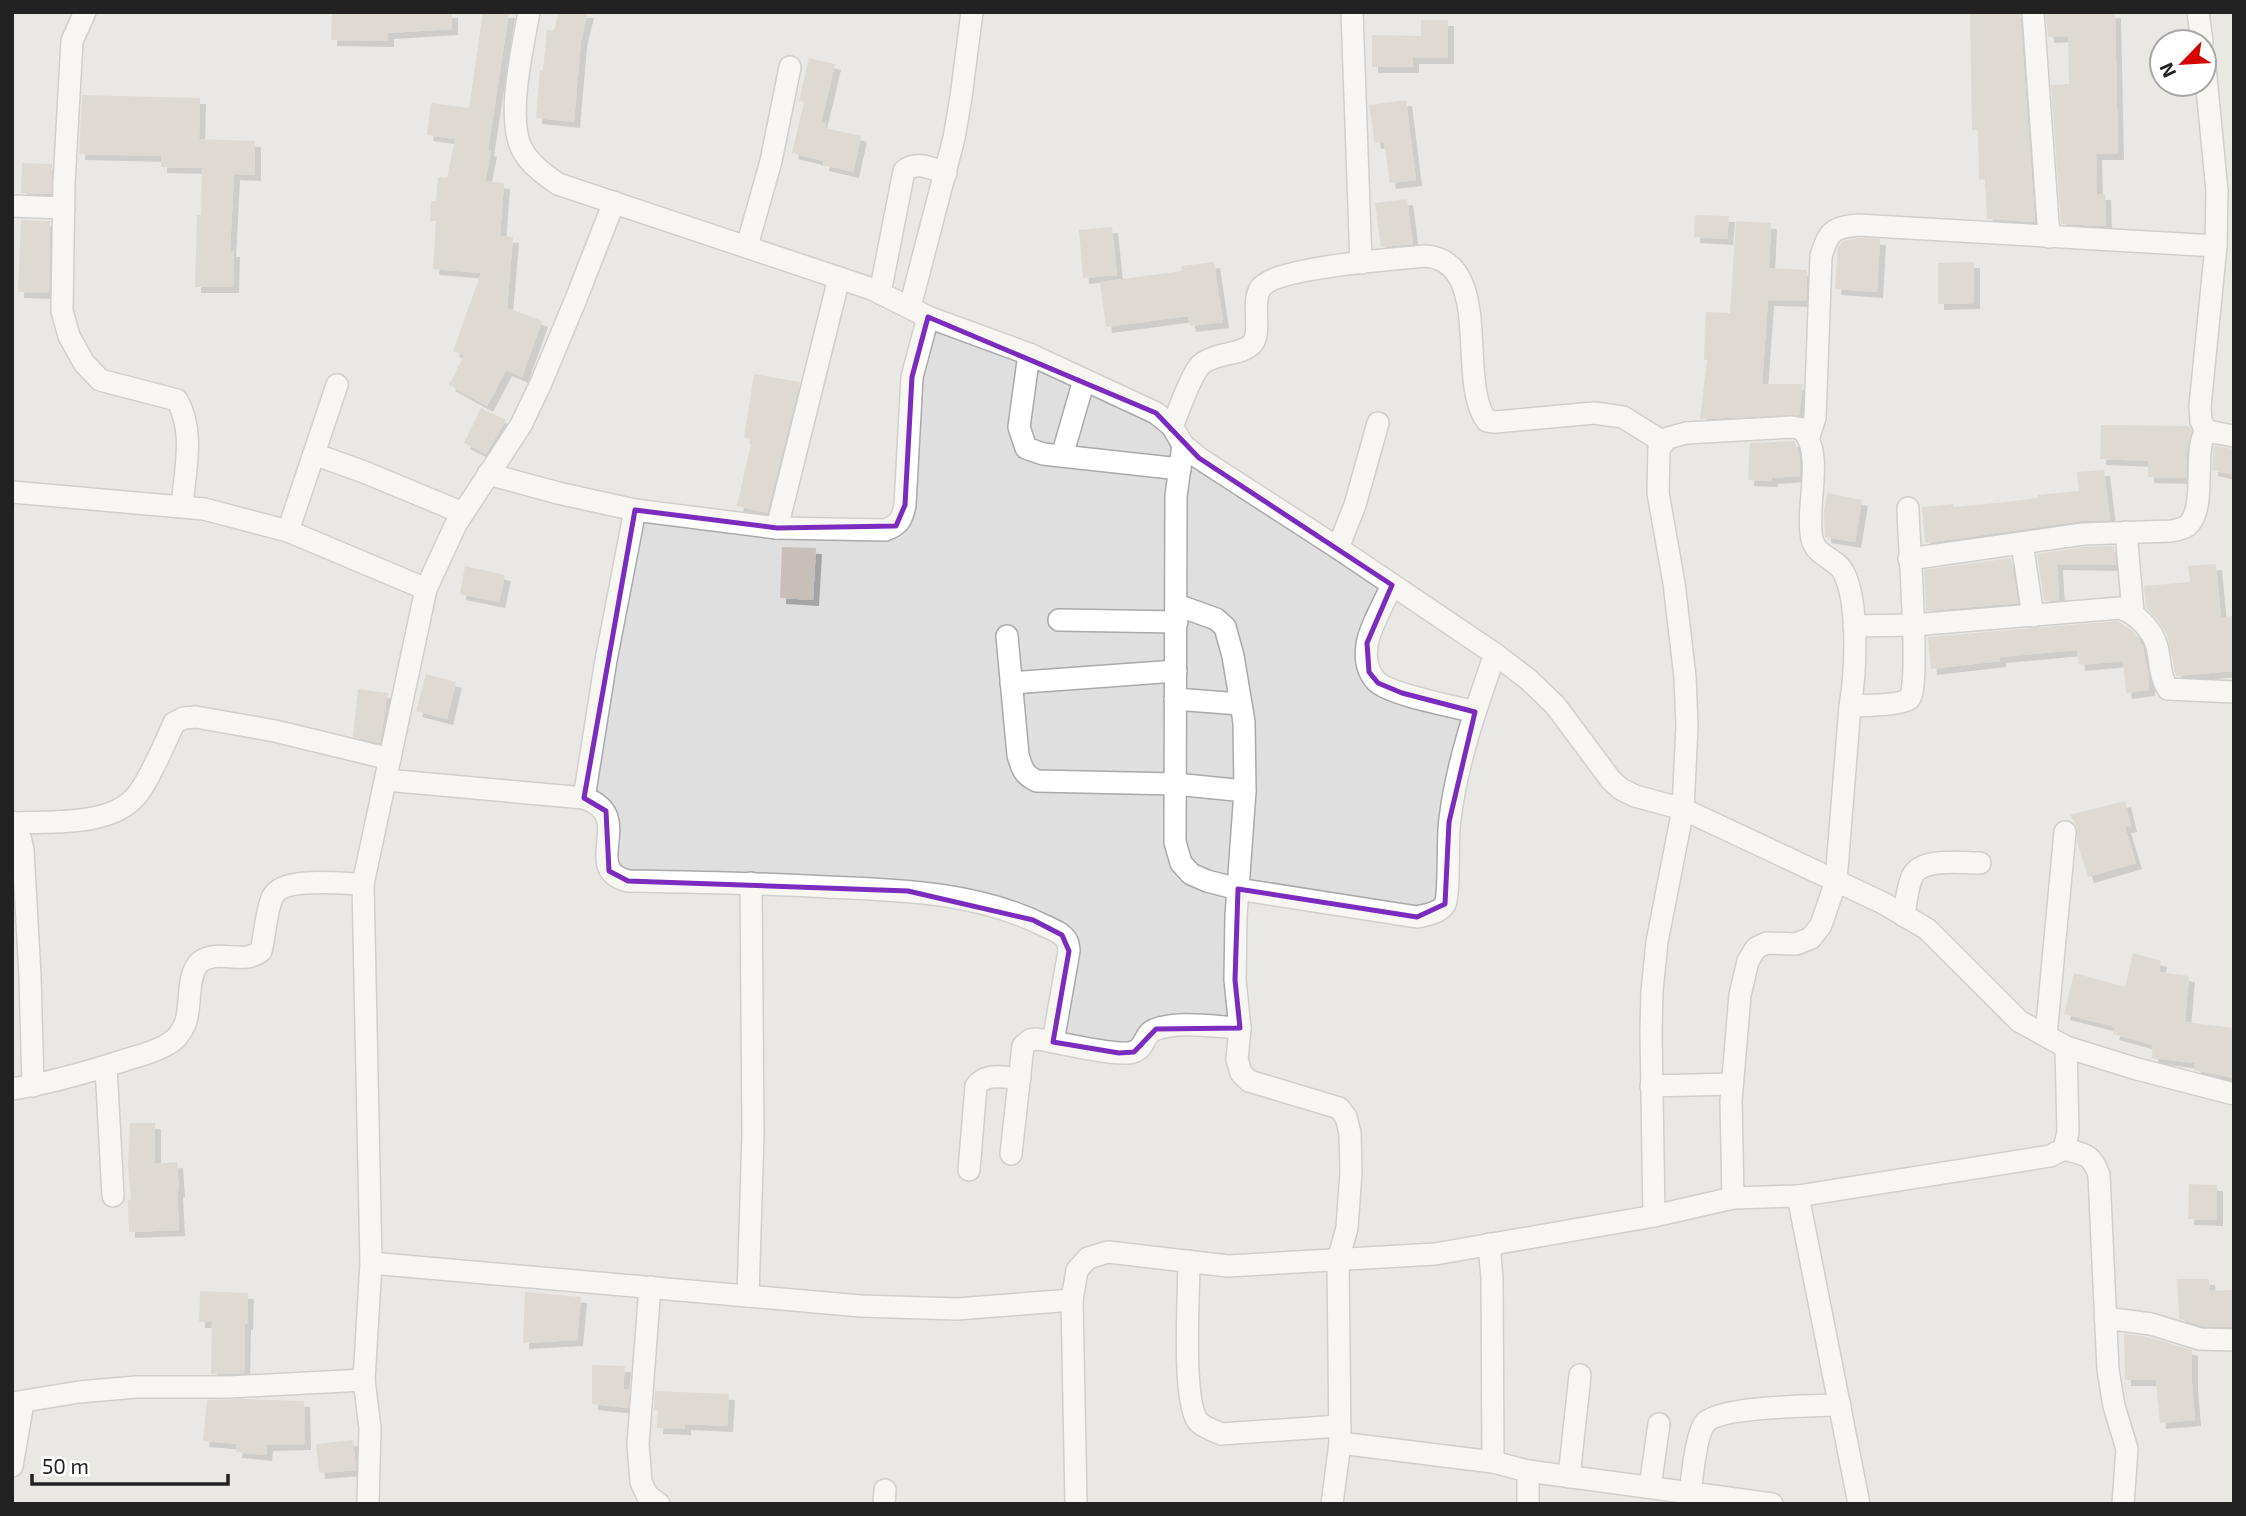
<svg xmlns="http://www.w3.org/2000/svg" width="2246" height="1516" viewBox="0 0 2246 1516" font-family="'Exo 2',sans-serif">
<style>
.residential{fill:#e0dfdf;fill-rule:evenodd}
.building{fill:#c7bfb8;filter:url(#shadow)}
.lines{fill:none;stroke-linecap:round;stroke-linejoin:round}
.minor-casing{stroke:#a9a9a9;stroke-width:24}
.minor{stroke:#fff;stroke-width:21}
.marked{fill:none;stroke:#7b2cbf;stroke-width:5;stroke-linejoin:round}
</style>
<defs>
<filter id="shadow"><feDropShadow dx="6" dy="6" stdDeviation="0" flood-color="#0004"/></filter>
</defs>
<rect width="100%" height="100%" fill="#f2efe9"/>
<path class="residential" d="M 12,12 L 2234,12 L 2234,1504 L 12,1504 ZM 2162,42 L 2204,42 L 2204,84 L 2162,84 Z"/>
<g class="building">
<polygon points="332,12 452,12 452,29 388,33 388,41 331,40"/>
<polygon points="483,12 509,12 488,150 491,151 485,181 504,183 500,236 513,237 507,308 542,321 522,377 506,370 487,406 449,385 464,355 453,351 481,273 433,269 436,221 430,221 431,201 436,201 438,177 447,178 455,139 427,135 431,103 469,108"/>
<polygon points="559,12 588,12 581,41 574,122 536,118 540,70 543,71 547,30 554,30"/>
<polygon points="1970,12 2020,12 2035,222 1987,219 1985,179 1979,180 1978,130 1972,130"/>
<polygon points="2046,12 2115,12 2118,154 2096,154 2097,194 2105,194 2106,226 2061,224 2051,85 2069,84 2068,36 2048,37"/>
<polygon points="1421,20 1448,20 1448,58 1413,58 1413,67 1372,67 1372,35 1421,36"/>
<polygon points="809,58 835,64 821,123 826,124 825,128 861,136 853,172 823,165 824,161 792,153 804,102 799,101"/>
<polygon points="82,95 200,98 199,139 255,141 255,175 234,174 230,251 234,251 233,287 195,287 197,215 201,215 202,168 161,167 161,156 79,154"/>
<polygon points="1406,100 1416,180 1390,183 1384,142 1375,143 1369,105"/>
<polygon points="22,163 52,164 51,194 21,193"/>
<polygon points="1407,199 1413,244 1381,247 1375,203"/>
<polygon points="1695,215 1729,216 1727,239 1694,237"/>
<polygon points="21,220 50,221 49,293 18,292"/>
<polygon points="1736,221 1771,223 1769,268 1807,270 1806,301 1768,300 1762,384 1803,384 1799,415 1700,419 1707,360 1704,360 1706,312 1730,313"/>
<polygon points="1112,227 1117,275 1083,278 1079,230"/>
<polygon points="1858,238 1880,239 1877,292 1835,289 1838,247 1843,241"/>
<polygon points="1214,262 1223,322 1190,326 1188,316 1106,327 1100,282 1182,271 1181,266"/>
<polygon points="1974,262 1974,303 1938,304 1938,263"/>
<polygon points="754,374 800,382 767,513 737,506 752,439 744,438"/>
<polygon points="481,408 506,420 486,454 464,443"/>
<polygon points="2101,425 2189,426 2192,431 2187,451 2186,478 2148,477 2148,461 2100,459"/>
<polygon points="1794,441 1799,454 1800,476 1772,478 1772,481 1748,480 1750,443"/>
<polygon points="2214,446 2234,449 2234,475 2212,470"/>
<polygon points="2104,470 2110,520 2081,521 1925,543 1922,507 1953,504 1953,507 1997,503 2038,498 2038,495 2079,491 2077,472"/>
<polygon points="1827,493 1862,500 1855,542 1825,537 1824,512"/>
<polygon points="2114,546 2116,565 2057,564 2059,600 2044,601 2037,554 2084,547"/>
<polygon points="782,547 816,548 813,600 780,598"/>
<polygon points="2011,558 2018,603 1926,611 1924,570"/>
<polygon points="2216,564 2221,618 2232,616 2234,671 2176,676 2167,635 2158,620 2146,608 2144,586 2190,582 2188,566"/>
<polygon points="465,566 505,575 499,602 460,594"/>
<polygon points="2118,621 2134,632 2143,646 2149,679 2149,690 2126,693 2123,661 2079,665 2077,650 2000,657 2000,661 1931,669 1928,637"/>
<polygon points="426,674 456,682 447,719 416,711"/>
<polygon points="358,689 388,693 380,743 353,737"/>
<polygon points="2125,801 2131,826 2125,827 2136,863 2088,877 2077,842 2077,827 2070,815"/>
<polygon points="2133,953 2161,961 2159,972 2189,976 2185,1022 2234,1028 2234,1078 2194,1070 2195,1063 2152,1058 2153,1045 2113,1034 2115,1027 2064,1014 2074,973 2125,987"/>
<polygon points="130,1123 155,1123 155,1164 177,1162 179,1191 177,1191 179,1230 129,1232 128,1200 131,1200 128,1166"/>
<polygon points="2189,1184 2217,1185 2217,1220 2188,1219"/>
<polygon points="2177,1279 2209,1279 2210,1291 2234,1290 2234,1327 2202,1326 2179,1319"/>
<polygon points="200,1291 248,1293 247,1324 245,1324 244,1373 211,1374 212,1322 199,1322"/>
<polygon points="525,1292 581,1297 577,1340 523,1343"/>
<polygon points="2124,1334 2148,1337 2192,1350 2192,1384 2195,1420 2160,1423 2156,1380 2125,1380"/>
<polygon points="592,1365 625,1366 623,1389 629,1389 628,1408 592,1404"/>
<polygon points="655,1391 729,1394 727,1426 685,1424 685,1429 657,1428 658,1410 654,1410"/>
<polygon points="243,1399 304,1401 305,1444 267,1445 266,1455 236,1452 237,1444 203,1441 207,1400"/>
<polygon points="353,1440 356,1470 319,1473 316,1444"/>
</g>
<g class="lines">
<g class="minor-casing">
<g id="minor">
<path d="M 85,12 L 72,41 L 64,183 L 62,311 L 69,336 L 84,363 L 100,380 L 177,400 C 195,431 185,471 182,506"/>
<path d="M 529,12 C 523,46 505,121 523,151 C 531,165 545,175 558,184 L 872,289 L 928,317 L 1029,354 L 1156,413 L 1172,426 L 1183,445 L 1199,458 L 1338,548 L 1495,654 L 1529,680 L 1555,705 L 1611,780 L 1621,789 L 1635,796 L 1683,809 L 1883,903 L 1927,929 L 2019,1021 L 2066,1047 L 2137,1069 L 2234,1094"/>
<polyline points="1352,12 1361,263"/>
<polyline points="2033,12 2049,237"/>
<polyline points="2198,12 2202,42"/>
<polyline points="2204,57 2217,191 2216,246 2200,406 2201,421 2206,431 2234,436"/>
<polyline points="12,206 64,208"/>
<polyline points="747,246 771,161 790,67"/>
<path d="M 880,293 L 904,171 C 916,160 932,169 946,173"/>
<polyline points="910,307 954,138 961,97 972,12"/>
<polyline points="1029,354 1019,427 1026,448 1043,454 1180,469"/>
<path d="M 1172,426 C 1179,411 1189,380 1198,368 C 1201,363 1210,359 1216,357 C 1227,353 1242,353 1251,345 C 1263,335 1251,304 1260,289 C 1273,267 1397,259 1425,256 C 1495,261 1456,383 1487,421 L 1495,422 L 1594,413 L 1623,417 L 1663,442"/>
<path d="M 1809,436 L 1815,418 L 1821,256 C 1829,232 1831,228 1857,225 L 2216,246"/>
<path d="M 1183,445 L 1176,496 L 1175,842 L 1181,863 L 1191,874 L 1207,881 L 1238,889 L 1417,917 C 1426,915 1440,913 1445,904 C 1450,893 1447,836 1450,819 C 1457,762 1476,708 1495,654"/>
<polyline points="314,454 364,472 463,513"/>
<polyline points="1062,456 1084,380"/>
<path d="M 488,474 L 558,493 L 635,510 L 777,528 L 885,530 C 899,525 902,520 905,505 L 912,377 L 928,317"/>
<polyline points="12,492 204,509 288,531 426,589"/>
<polyline points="777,528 839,278"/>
<polyline points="288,531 337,385"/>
<polyline points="2126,532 2133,612"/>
<polyline points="2022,543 2033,616"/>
<polyline points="1338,548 1355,505 1378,423"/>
<path d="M 1909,559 L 2083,534 L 2171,531 C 2177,530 2182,529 2187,526 C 2208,509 2192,451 2206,431"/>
<path d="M 1392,585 C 1385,601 1369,629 1367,645 C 1365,659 1367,671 1376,681 C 1390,695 1453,706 1475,712"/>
<polyline points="1177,605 1216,619 1225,627 1233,656 1244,722 1245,791 1236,916 1235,980 1240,1028 1237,1059 1241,1073 1249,1081 1339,1108 1346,1117 1350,1133 1351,1172 1347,1228 1338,1260 1340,1443 1332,1504"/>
<polyline points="1059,620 1177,622"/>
<path d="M 1854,626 L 1913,625 L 2120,608 C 2136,613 2153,630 2157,647 C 2161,663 2159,675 2168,689 L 2234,692"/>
<path d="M 1007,636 L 1018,755 C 1022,769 1024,775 1037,781 L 1175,784 L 1245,791"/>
<polyline points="1011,683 1176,671"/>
<polyline points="1175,699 1240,704"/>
<path d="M 1850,706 C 1863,705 1899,706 1909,699 C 1921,691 1908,533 1908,508"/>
<path d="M 386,780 L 584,798 C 638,816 579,869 628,881 C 694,882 760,883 826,887 C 900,890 978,892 1045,926 C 1053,930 1063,933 1067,941 C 1068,942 1069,950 1069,951 L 1053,1042"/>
<polyline points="584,798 606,660 635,510"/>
<polyline points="12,822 19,833 23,850 30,976 33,1086"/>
<path d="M 14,823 C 51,821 111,827 137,795 C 150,779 165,743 174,723 L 184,718 L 196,717 L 275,731 L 390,759"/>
<path d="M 1904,916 C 1906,904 1907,888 1912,877 C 1921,857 1962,863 1980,863"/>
<polyline points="2046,1036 2065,832"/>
<polyline points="106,1067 113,1196"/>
<polyline points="1651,1086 1732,1084"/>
<path d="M 12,1089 C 51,1083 85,1073 122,1061 C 137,1056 154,1053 168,1044 C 176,1040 181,1033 185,1024 C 192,1007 186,974 200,962 C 219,948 243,966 261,951 C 265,936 266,909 273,896 C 284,876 341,884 363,884"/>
<path d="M 2064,1149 C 2084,1154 2092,1154 2099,1175 L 2108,1370 L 2114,1406 L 2127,1449 L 2123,1504"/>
<path d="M 1011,1154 L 1023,1046 L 1030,1040 L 1037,1039 C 1056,1042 1118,1057 1133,1052 C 1145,1049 1144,1034 1154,1030 C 1177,1020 1216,1027 1240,1028"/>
<path d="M 969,1170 L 976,1086 C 986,1072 1004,1078 1020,1078"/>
<polyline points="1798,1196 1859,1504"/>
<path d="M 1654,1216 L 1651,1032 L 1652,991 L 1657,942 L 1683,809 L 1687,726 L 1685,677 L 1674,583 L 1658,493 L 1659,448 L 1668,438 L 1686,433 L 1792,427 L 1802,429 C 1825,454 1805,506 1812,539 C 1816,557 1837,558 1844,573 C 1859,604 1856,672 1850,706 L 1836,881 L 1821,925 L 1811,938 L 1796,944 L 1767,943 L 1756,948 L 1748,961 L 1740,995 L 1731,1101 L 1733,1198"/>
<polyline points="1489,1244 1492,1278 1493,1462"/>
<path d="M 1189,1261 C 1189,1293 1182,1396 1197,1420 C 1202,1427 1213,1430 1221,1434 L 1340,1426"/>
<polyline points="371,1263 861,1306 957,1309 1072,1300"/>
<polyline points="650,1287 638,1444 641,1482 647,1495 659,1504"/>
<polyline points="748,1296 753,1133 751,883"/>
<polyline points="2105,1318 2151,1324 2200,1339 2234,1340"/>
<polyline points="12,1403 79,1392 136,1387 229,1387 364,1380"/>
<polyline points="1340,1443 1493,1462 1528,1471 1772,1504"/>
<polyline points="12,1466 23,1403"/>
<polyline points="1569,1477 1580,1375"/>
<polyline points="1650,1487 1659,1424"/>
<path d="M 1690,1493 C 1692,1478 1696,1434 1705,1423 C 1720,1406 1814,1406 1840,1405"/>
<polyline points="368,1504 370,1428 364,1380 371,1263 363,884 426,589 456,524 521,425 541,383 576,299 614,202"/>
<polyline points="884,1504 885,1490"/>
<polyline points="1076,1504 1072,1300 1077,1270 1088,1258 1108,1252 1228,1266 1435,1254 1654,1216 1733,1198 1798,1196 2050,1156 2064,1149 2068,1132 2066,1047"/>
<polyline points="1528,1504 1528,1471"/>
</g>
</g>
<use href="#minor" class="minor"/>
</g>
<path d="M0 0H2246V1516H0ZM 928,317 L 1156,413 L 1199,458 L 1392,585 L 1367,643 L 1369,672 L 1378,683 L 1402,693 L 1475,712 L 1449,822 L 1445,904 L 1417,917 L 1238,889 L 1235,980 L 1240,1028 L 1156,1029 L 1134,1052 L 1119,1053 L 1053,1042 L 1069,951 L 1062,935 L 1033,920 L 908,891 L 628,881 L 609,871 L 606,811 L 584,798 L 635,510 L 777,528 L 896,526 L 905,505 L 912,377 Z" fill="#f2efe9" fill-opacity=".55" fill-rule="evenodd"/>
<path class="marked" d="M 928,317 L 1156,413 L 1199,458 L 1392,585 L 1367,643 L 1369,672 L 1378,683 L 1402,693 L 1475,712 L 1449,822 L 1445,904 L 1417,917 L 1238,889 L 1235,980 L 1240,1028 L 1156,1029 L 1134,1052 L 1119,1053 L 1053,1042 L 1069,951 L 1062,935 L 1033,920 L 908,891 L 628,881 L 609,871 L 606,811 L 584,798 L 635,510 L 777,528 L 896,526 L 905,505 L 912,377 Z"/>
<rect width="2246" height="1516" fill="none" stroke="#222222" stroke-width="28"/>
<g transform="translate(2183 63) rotate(245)"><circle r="33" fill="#ffffff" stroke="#a7a7a7" stroke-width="2"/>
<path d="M0-5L12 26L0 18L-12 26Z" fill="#d40000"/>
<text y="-10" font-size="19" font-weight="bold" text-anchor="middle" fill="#222222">N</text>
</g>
<path d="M32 1474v10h196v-10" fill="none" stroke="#222222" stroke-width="3.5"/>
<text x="42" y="1474" font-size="21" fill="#222222" stroke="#ffffff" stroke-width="5" paint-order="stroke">50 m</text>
</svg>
